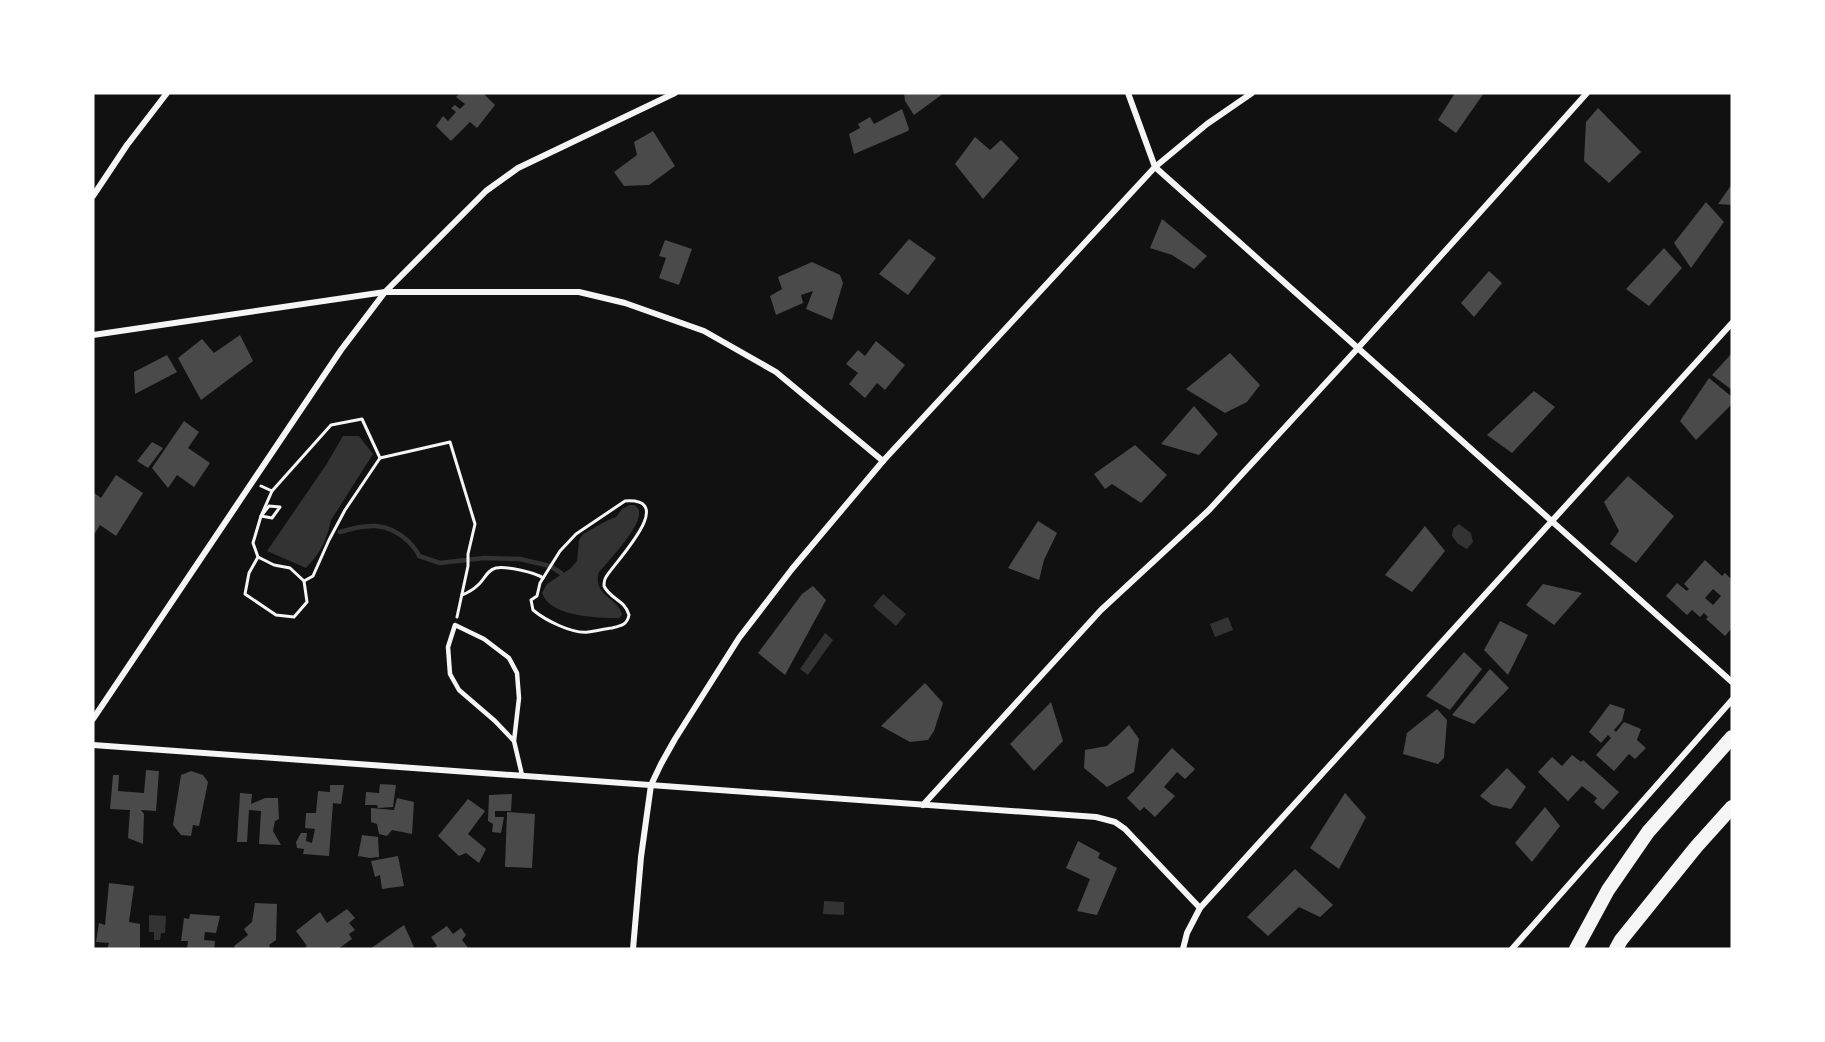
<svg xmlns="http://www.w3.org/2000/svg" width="1825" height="1042" viewBox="0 0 1825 1042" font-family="'Work Sans',sans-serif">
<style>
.water{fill:#333}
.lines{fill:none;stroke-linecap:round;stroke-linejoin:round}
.stream{stroke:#333;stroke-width:4.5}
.building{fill:#4a4a4a;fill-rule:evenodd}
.path{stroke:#f5f5f5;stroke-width:3}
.service{stroke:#f5f5f5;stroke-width:4.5}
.minor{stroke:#f5f5f5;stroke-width:6}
.primary{stroke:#f5f5f5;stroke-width:14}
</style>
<rect width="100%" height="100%" fill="#111"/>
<g class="water">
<path d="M 343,436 L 359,436 L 373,454 L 331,520 C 326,542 321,552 306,568 L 267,551 L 326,465 Z"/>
<path d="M 630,505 L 634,505 C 637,507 639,508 639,512 C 641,527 609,560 599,572 C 592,596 618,597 622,615 L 619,618 C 598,618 550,617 542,593 L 547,584 L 571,568 L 577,561 L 579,540 L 583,534 L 608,520 L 616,517 L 622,509 Z"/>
<polygon points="1459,524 1471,533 1473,542 1467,549 1458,544 1452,536 1453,529"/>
<polygon points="883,594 906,614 896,626 873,606"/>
<polygon points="1228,617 1233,630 1215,637 1210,624"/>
<polygon points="825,633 833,640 808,675 800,669"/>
<polygon points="824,901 844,902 844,915 823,914"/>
<polygon points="149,915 166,916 165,933 161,933 160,940 154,940 154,932 149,932"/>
</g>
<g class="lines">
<path class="stream" d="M 340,532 C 365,524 387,521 408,541 C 412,545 417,550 419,556 L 440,563 L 484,558 L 520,559 L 550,566 L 561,573"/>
</g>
<g class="building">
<polygon points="460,93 483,93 495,105 477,128 470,122 451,141 436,126 443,116 448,121 456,112 451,108 455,105 460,109 465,104 456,97"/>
<polygon points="904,93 944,93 914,115 905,101"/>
<polygon points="1455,93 1484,93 1456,133 1438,120"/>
<polygon points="1598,108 1641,152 1609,183 1584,161 1586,122"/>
<polygon points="902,109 909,129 908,131 854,154 849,134 860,128 858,124 870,117 874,124"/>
<polygon points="653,131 675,166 649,185 624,186 614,172 637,155 634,142"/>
<polygon points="975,137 990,150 1001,140 1019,158 983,199 955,164"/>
<polygon points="1732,184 1732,205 1718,204"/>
<polygon points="1706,202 1724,222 1691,268 1674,243"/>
<polygon points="1162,219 1207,256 1194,269 1172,255 1150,248"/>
<polygon points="909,239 936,258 908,295 879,274"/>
<polygon points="665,240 692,249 679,285 659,278 666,258 659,256"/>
<polygon points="1664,248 1682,268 1649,306 1626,289"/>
<polygon points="812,262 840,275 843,283 832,320 806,309 813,291 801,295 803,303 776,315 770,296 782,289 778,277"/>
<polygon points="1489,271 1502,283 1474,317 1461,303"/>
<polygon points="240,335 253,361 201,400 178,358 202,339 214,353"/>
<polygon points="876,341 905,365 885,390 877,383 865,398 849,384 858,373 846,364 858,350 865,356"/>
<polygon points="1230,353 1260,385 1247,402 1225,413 1186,389"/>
<polygon points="1732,353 1732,390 1712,375"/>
<polygon points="167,355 177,372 135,394 134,372"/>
<polygon points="1709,378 1732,397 1732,404 1696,440 1680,421"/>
<polygon points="1534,391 1555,407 1512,453 1487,435"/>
<polygon points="1194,406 1218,434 1199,455 1161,444"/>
<polygon points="184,421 199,432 188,448 210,463 194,487 177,475 168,488 152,468"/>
<polygon points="152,442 163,448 148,468 137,461"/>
<polygon points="1135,445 1167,475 1141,503 1112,484 1105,489 1094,474"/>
<polygon points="116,475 143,493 116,536 100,525 93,536 93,492 101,498"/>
<polygon points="1628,476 1674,516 1636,563 1610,544 1619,531 1604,502"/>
<polygon points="1038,521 1057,533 1044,560 1039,580 1008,568"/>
<polygon points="1425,526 1445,551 1412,592 1385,575"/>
<path d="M 1705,560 L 1722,576 L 1725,573 L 1732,580 L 1732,628 L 1725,636 L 1706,619 L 1708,617 L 1704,613 L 1700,617 L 1692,610 L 1687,615 L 1666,596 L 1677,583 L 1687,591 L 1689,589 L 1684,584 ZM 1713,589 L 1721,596 L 1713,605 L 1705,598 Z"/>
<polygon points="1543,584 1582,593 1554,625 1526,605"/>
<polygon points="813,586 826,600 785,675 758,653 802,594"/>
<polygon points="1500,621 1528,635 1508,675 1484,650"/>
<polygon points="1464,652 1482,669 1450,710 1426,696"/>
<polygon points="1490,669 1509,688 1474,724 1452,715"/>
<polygon points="925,683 943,703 934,731 928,740 910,742 881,726"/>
<polygon points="1051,702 1063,741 1034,771 1010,744"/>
<polygon points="1610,704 1625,709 1622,721 1614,730 1616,732 1624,722 1641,729 1637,740 1646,748 1635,759 1629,754 1614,771 1596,755 1611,738 1608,735 1601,743 1589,732"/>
<polygon points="1437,709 1447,720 1444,758 1438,764 1403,754 1407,733"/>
<polygon points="1129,725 1139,739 1134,772 1107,787 1084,768 1085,750 1107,746"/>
<polygon points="1172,748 1195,769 1185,779 1177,772 1164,787 1175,796 1155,817 1144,807 1140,811 1127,798"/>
<polygon points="1572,755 1581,762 1583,760 1619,792 1603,810 1594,802 1597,798 1582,786 1568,801 1538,772 1552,757 1562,766"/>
<polygon points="1507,768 1526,787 1511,809 1492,805 1480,796"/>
<polygon points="146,770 159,771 156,811 141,810 144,814 143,844 128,838 130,810 110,809 113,775 119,775 118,791 144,793"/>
<polygon points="191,771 203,775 208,782 199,826 193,825 191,836 181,835 173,825 181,775"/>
<polygon points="380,784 396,785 393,807 378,808 377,805 365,805 366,792 379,793"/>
<polygon points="330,785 344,785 341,804 333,803 329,856 303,854 304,849 297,848 296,842 301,833 307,833 306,841 312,843 315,829 305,828 306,813 316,813 318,791 330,792"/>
<polygon points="240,793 252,794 251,804 265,798 278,798 279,819 275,821 273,831 281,845 259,844 261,811 249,810 247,842 237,842"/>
<polygon points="1345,793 1366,817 1339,869 1310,848"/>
<polygon points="512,794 511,811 495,811 495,817 504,817 501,833 492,832 493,824 488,821 489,795"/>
<polygon points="397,798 414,802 412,834 392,830 387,836 379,834 377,824 371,822 371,808 394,810"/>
<polygon points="468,799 485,811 468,834 486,849 479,863 466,853 459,856 438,836"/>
<polygon points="1545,807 1560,826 1532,862 1515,843"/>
<polygon points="507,812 535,814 532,868 505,867"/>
<polygon points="362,835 378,837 379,857 370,858 358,856"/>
<polygon points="1078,841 1100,853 1098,858 1117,868 1097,915 1077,911 1090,879 1066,868"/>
<polygon points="398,856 404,886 382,889 380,875 375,877 371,861"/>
<polygon points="1295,869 1333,905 1320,917 1299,907 1268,936 1247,917"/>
<polygon points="109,883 134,886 129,922 140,924 140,949 107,949 109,943 96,942 99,923 105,925"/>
<polygon points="255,903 277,904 276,940 269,945 271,949 236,949 234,946 248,935 244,929 252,922"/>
<polygon points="347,909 355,918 349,923 355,930 349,934 352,939 338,949 303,949 307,946 296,931 320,912 327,923"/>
<polygon points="190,914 220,916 216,933 205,932 204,940 215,941 214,949 187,949 188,941 181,941 184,918 189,919"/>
<polygon points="404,925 414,947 411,949 370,949"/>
<polygon points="447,926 453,934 461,928 466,935 462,940 469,949 433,949 437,946 431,937"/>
</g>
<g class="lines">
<g class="path">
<polyline points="261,486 272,491 331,425 362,419 380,458 450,442 475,524 468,554 468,566 457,617"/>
<polyline points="272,491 261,516 253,543 258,557 274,565 290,568 304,581 313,576 329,540 345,510 380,458"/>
<path d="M 625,501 C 680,497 613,564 606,577 C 604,580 604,583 604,586 C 610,599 625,600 629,615 C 627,625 621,626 612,628 C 604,629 596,631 588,632 C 572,634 545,620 533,610 L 531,600 L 537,596 L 540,583 L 560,551 L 576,534 Z"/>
<polygon points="269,506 280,507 272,518 261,516"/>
<polyline points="258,557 249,573 245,594 276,615 294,617 307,602 304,581"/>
<path d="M 462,595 C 467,593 474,589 478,585 C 484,580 487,570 496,568 C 505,566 535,572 543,578"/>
</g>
<polyline class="service" points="514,741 495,721 459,690 450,674 448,647 455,625 484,639 509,658 517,673 519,698 514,741 522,775"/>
<g class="minor">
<polyline points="1128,93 1155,167 1732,682"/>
<polyline points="93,196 127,145 167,93"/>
<polyline points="93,335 385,292 579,292 625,303 704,331 776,372 883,461"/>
<polyline points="93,719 341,350 385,292 486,191 518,168 675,93"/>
<polyline points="93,745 1096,817 1115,822 1125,829 1200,908"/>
<polyline points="923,805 1101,610 1209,510 1358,348 1587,93"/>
<polyline points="633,949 641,857 651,785 661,764 675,739 739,638 792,569 883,461 1155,167 1207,124 1252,93"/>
<polyline points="1183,949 1187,933 1200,908 1732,323"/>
<polyline points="1512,949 1732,700"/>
</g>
<g class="primary">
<polyline points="1576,949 1608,890 1648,832 1732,737"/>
<polyline points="1616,949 1621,940 1696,847 1732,807"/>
</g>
</g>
<rect width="1825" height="1042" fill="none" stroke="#ffffff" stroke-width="189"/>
</svg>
